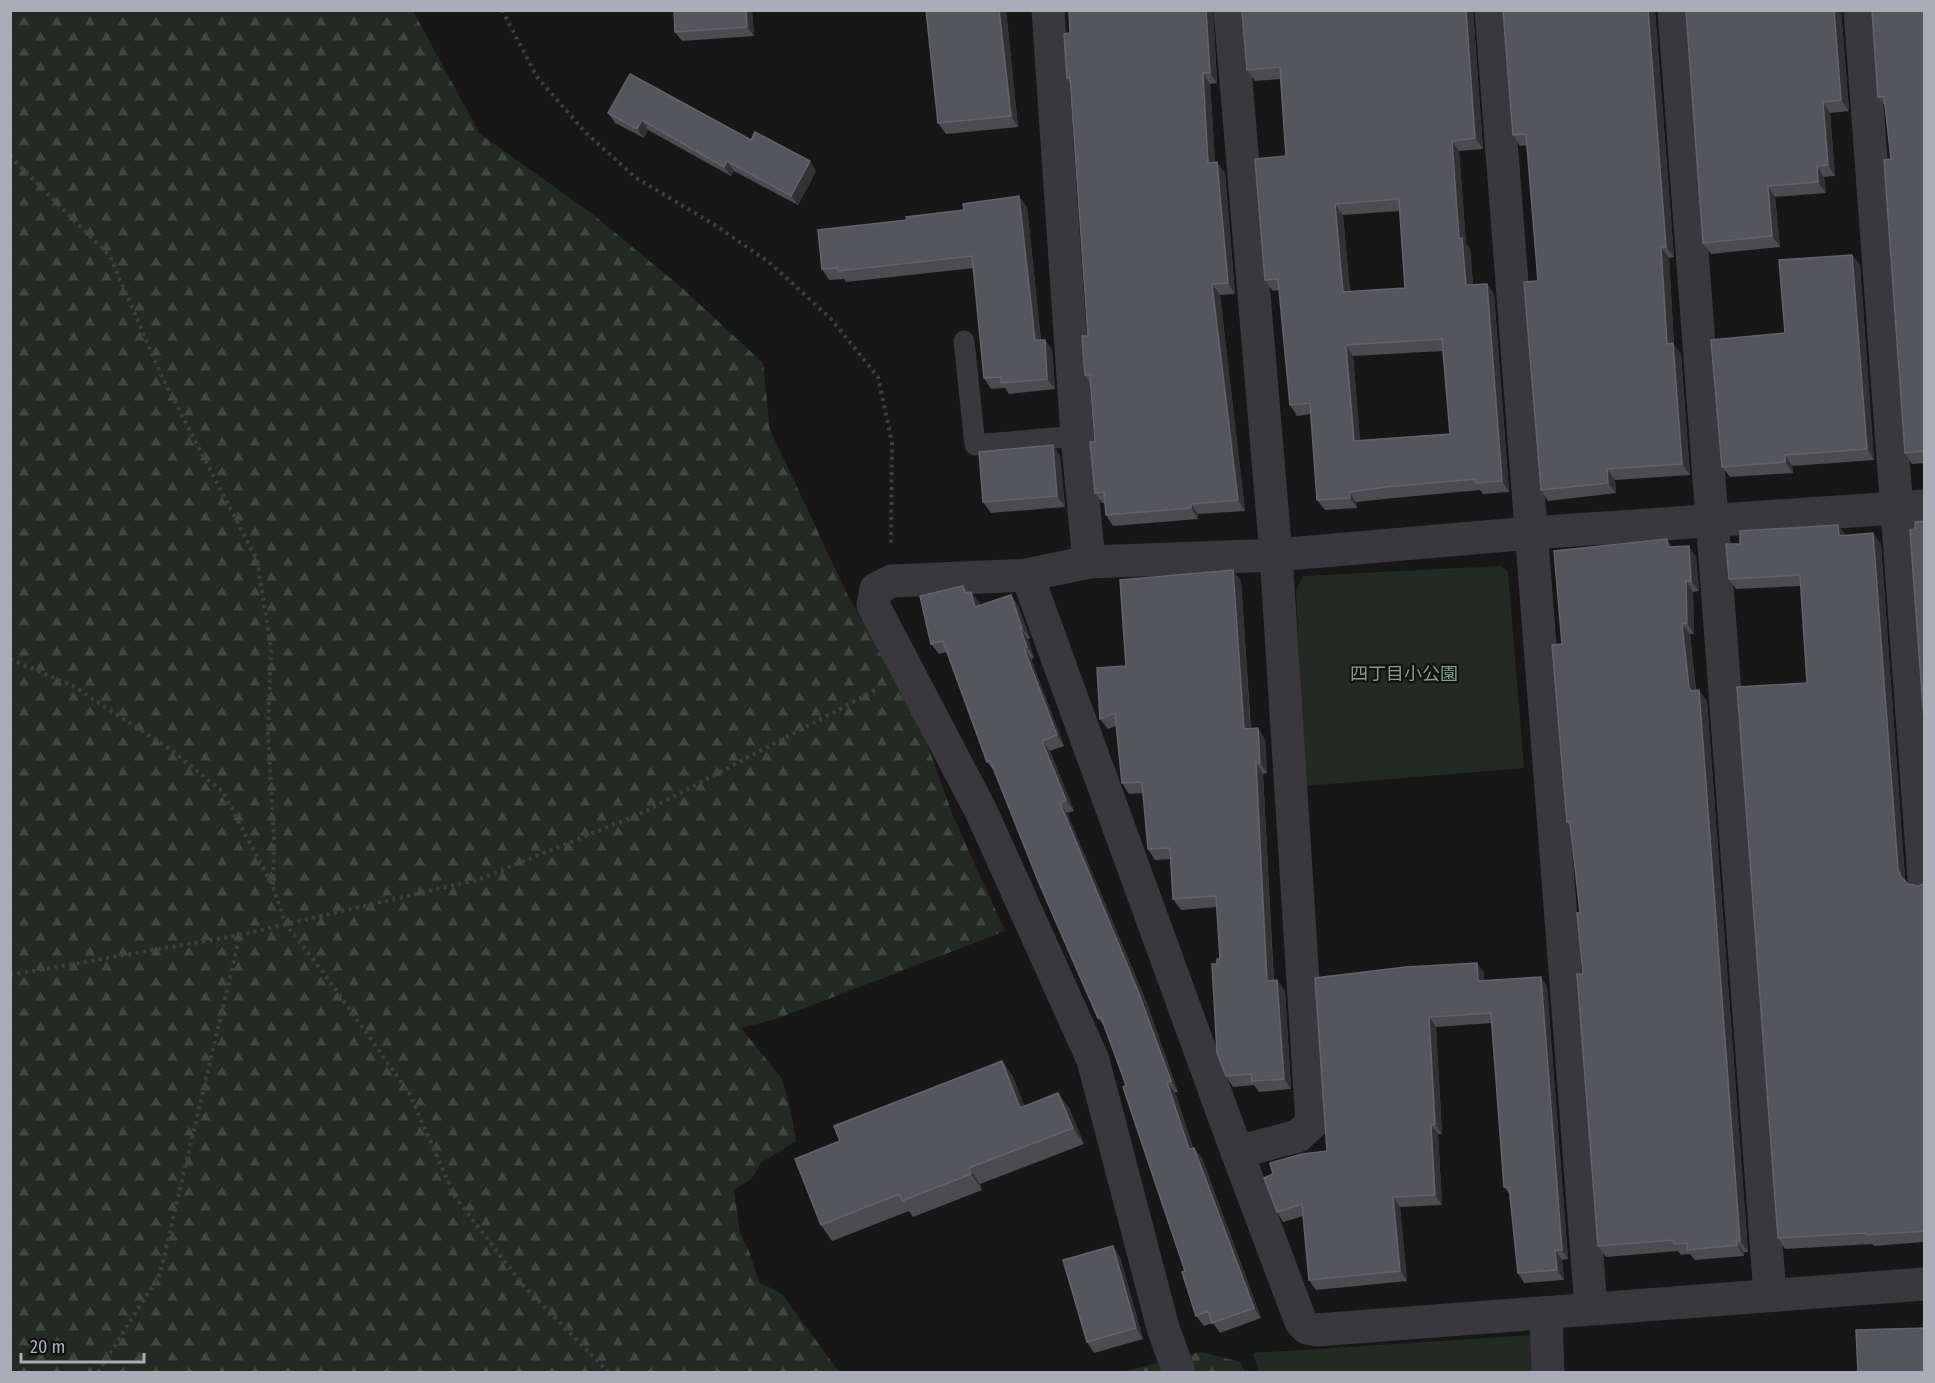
<svg xmlns="http://www.w3.org/2000/svg" width="1935" height="1383" viewBox="0 0 1935 1383" font-family="'Fira Sans Condensed','Noto Sans JP',sans-serif">
<style>
.forest{fill:url(#forest-firs)}
.park{fill:#232a24}
.lines{fill:none;stroke-linecap:round;stroke-linejoin:round}
.path{stroke:#3e3f44;stroke-width:4;stroke-dasharray:3 4.5;stroke-linecap:butt}
.service{stroke:#38383d;stroke-width:21}
.minor{stroke:#38383d;stroke-width:33}
.wall{fill:#4b4b50;fill-rule:evenodd}
.shaded-wall{fill:#323235}
.building{fill:#55565b;stroke:#636369;stroke-width:1.5;fill-rule:evenodd}
.labels{text-anchor:middle;stroke-width:4.5;stroke-linejoin:round;paint-order:stroke}
.park-label{font-size:18px;fill:#82a088;stroke:#121213}
</style>
<defs>
<pattern id="forest-firs" width="22" height="20" patternUnits="userSpaceOnUse" patternTransform="scale(1.5)"><rect width="22" height="20" fill="#232a24"/><path d="M5 1l3.5 6h-7zM16 11l3.5 6h-7z" fill="#404642"/></pattern>
</defs>
<rect width="100%" height="100%" fill="#171718"/>
<g class="forest">
<polygon points="10,11 413,11 480,134 595,216 682,288 763,363 770,430 849,598 915,710 953,816 1005,931 779,1018 741,1028 782,1079 791,1112 796,1141 761,1163 752,1178 734,1190 740,1233 749,1251 759,1282 782,1294 839,1372 11,1372"/>
<polygon points="1200,1352 1241,1362 1244,1372 1122,1372"/>
</g>
<g class="park">
<polygon points="1500,566 1508,572 1524,768 1305,786 1296,591 1303,576"/>
<polygon points="1533,1335 1534,1372 1259,1372 1253,1353"/>
</g>
<g class="lines">
<g class="path">
<polyline points="502,10 537,77 586,133 636,178 715,225 770,263 831,319 878,377 892,442 891,543"/>
<polyline points="10,156 110,256 162,377 257,560 271,648 268,733 274,838 273,886"/>
<polyline points="10,659 73,686 170,749 223,792 273,887 286,925 326,976 409,1093 455,1197 524,1286 608,1372"/>
<polyline points="10,975 240,935 480,879 642,813 876,690"/>
<polyline points="98,1372 160,1274 240,935"/>
</g>
<polyline class="service" points="964,341 975,445 1077,436"/>
<g class="minor">
<polyline points="1048,10 1077,436 1089,562"/>
<polyline points="1230,10 1276,555 1312,1123 1298,1136 1237,1152 1301,1322 1307,1328 1316,1330 1924,1284"/>
<polyline points="1491,10 1591,1308"/>
<polyline points="1674,10 1770,1295"/>
<polyline points="1860,10 1924,878"/>
<polyline points="1027,575 1089,562 1276,555 1531,533 1924,506"/>
<polyline points="1546,1314 1548,1372"/>
<polyline points="1179,1372 1163,1328 1093,1060 981,811 873,605 876,589 892,581 1027,575 1237,1152"/>
</g>
</g>
<g class="wall">
<polygon points="674,10 752,10 754,36 682,41 675,32"/>
<polygon points="926,10 1006,10 1018,127 946,134 938,123"/>
<polygon points="1069,10 1213,10 1217,83 1210,84 1215,163 1225,173 1235,294 1220,295 1245,511 1198,514 1198,519 1113,526 1106,515 1105,503 1102,503 1095,493 1095,442 1090,383 1085,375 1088,336 1070,83 1067,78 1070,33"/>
<path d="M 1242,10 L 1473,10 L 1483,149 L 1459,151 L 1466,243 L 1470,249 L 1473,284 L 1487,284 L 1494,294 L 1509,492 L 1483,494 L 1480,490 L 1394,498 L 1356,502 L 1357,508 L 1325,510 L 1317,500 L 1311,414 L 1297,416 L 1290,405 L 1279,290 L 1273,291 L 1265,280 L 1286,156 L 1280,79 L 1255,81 L 1247,70 ZM 1399,211 L 1405,288 L 1350,291 L 1343,215 ZM 1443,351 L 1450,434 L 1360,440 L 1353,356 Z"/>
<polygon points="1503,10 1655,10 1674,257 1669,258 1674,345 1681,354 1690,475 1615,480 1616,493 1548,501 1541,490 1538,281 1527,145 1520,146 1513,135"/>
<polygon points="1686,10 1841,10 1849,111 1830,113 1835,176 1824,177 1826,193 1775,197 1780,247 1711,254 1703,243"/>
<polygon points="1924,10 1924,463 1912,464 1905,453 1891,159 1885,106 1878,97"/>
<polygon points="608,113 751,140 816,171 798,205 734,171 731,176 648,130 644,138 615,123"/>
<polygon points="1027,207 1041,340 1045,340 1052,350 1055,389 1009,394 1005,388 991,389 984,378 974,268 846,282 844,279 829,280 822,269"/>
<polygon points="1852,255 1860,265 1874,460 1792,466 1793,473 1730,477 1722,467 1785,333"/>
<polygon points="1053,445 1060,456 1065,507 991,513 983,502"/>
<polygon points="1845,535 1881,544 1905,879 1908,884 1918,886 1924,884 1924,1242 1874,1246 1872,1244 1785,1249 1778,1238 1807,683 1801,586 1736,589 1729,579 1740,544"/>
<polygon points="1673,547 1696,557 1699,591 1693,592 1694,634 1690,634 1696,690 1707,701 1748,1252 1744,1252 1744,1256 1695,1260 1690,1254 1681,1255 1678,1251 1606,1257 1598,1246 1580,913 1571,827 1567,822 1562,644"/>
<polygon points="1241,581 1251,729 1265,739 1267,773 1263,774 1274,981 1277,980 1285,991 1291,1089 1259,1092 1254,1085 1233,1087 1226,1076 1217,964 1220,959 1217,907 1181,910 1173,899 1171,859 1155,860 1148,849 1143,793 1129,794 1122,783 1116,726 1108,729 1100,719 1126,666"/>
<polygon points="963,586 968,592 979,602 980,606 1011,595 1018,606 1030,638 1028,639 1034,658 1031,659 1064,746 1050,751 1074,811 1067,813 1146,1001 1178,1092 1175,1092 1193,1148 1202,1158 1261,1318 1220,1333 1213,1323 1204,1326 1196,1316 1185,1271 1126,1085 1104,1026 1098,1018 995,772 987,762 947,652 939,654 931,644"/>
<polygon points="1484,973 1484,981 1541,977 1547,987 1568,1259 1562,1260 1564,1280 1524,1283 1518,1273 1510,1195 1504,1187 1492,1023 1436,1027 1442,1134 1438,1134 1442,1205 1400,1207 1407,1281 1316,1290 1309,1280 1303,1216 1283,1222 1277,1212 1327,1151 1315,978"/>
<polygon points="1002,1061 1013,1077 1024,1106 1069,1108 1084,1144 980,1184 982,1190 913,1217 909,1211 832,1241 821,1225 840,1141"/>
<polygon points="1113,1246 1120,1257 1143,1339 1094,1353 1087,1342"/>
</g>
<g class="shaded-wall">
<polygon points="746,10 752,10 754,36 747,27"/>
<polygon points="999,10 1006,10 1018,127 1011,116"/>
<polygon points="1206,10 1213,10 1217,83 1210,73"/>
<polygon points="1466,10 1473,10 1483,149 1475,138"/>
<polygon points="1648,10 1655,10 1674,257 1666,247"/>
<polygon points="1834,10 1841,10 1849,111 1841,100"/>
<polygon points="1203,73 1210,84 1216,174 1208,163"/>
<polygon points="1823,102 1830,113 1835,176 1828,165"/>
<polygon points="642,120 648,130 644,138 637,129"/>
<polygon points="1452,141 1459,151 1466,243 1470,249 1474,296 1466,285 1459,239"/>
<polygon points="727,161 734,171 731,176 724,167"/>
<polygon points="810,161 816,171 798,205 791,196"/>
<polygon points="1217,162 1225,173 1235,294 1228,283"/>
<polygon points="1817,166 1824,177 1826,193 1818,182"/>
<polygon points="1768,186 1775,197 1780,247 1772,236"/>
<polygon points="1019,196 1027,207 1042,351 1035,340"/>
<polygon points="1335,204 1343,215 1351,303 1343,292"/>
<polygon points="1661,247 1669,258 1674,345 1681,354 1690,475 1682,464 1667,344"/>
<polygon points="1852,255 1860,265 1874,460 1867,449"/>
<polygon points="1212,284 1220,295 1245,511 1238,500"/>
<polygon points="1487,284 1494,294 1509,492 1502,481"/>
<polygon points="1045,340 1052,350 1055,389 1047,379"/>
<polygon points="1346,345 1353,356 1361,451 1354,441"/>
<polygon points="1053,445 1060,456 1065,507 1057,496"/>
<polygon points="1785,455 1792,466 1793,473 1785,462"/>
<polygon points="1607,469 1615,480 1616,493 1608,483"/>
<polygon points="1349,492 1356,502 1357,508 1350,498"/>
<polygon points="1191,504 1198,514 1198,519 1191,508"/>
<polygon points="1838,525 1846,535 1839,536"/>
<polygon points="1873,533 1881,544 1905,879 1908,888 1901,877 1898,869"/>
<polygon points="1667,539 1674,550 1668,547"/>
<polygon points="1689,546 1696,557 1699,591 1691,581"/>
<polygon points="1233,570 1241,581 1251,740 1244,729"/>
<polygon points="1686,581 1693,592 1694,634 1687,623"/>
<polygon points="971,592 979,602 982,618 975,607"/>
<polygon points="1011,595 1018,606 1030,638 1022,628"/>
<polygon points="1682,624 1690,634 1696,697 1689,687"/>
<polygon points="1020,628 1028,639 1034,658 1027,647"/>
<polygon points="1024,648 1031,659 1064,746 1057,735"/>
<polygon points="1699,690 1707,701 1748,1252 1740,1241"/>
<polygon points="1258,728 1265,739 1267,773 1260,763"/>
<polygon points="1042,741 1050,751 1074,811 1066,800"/>
<polygon points="1256,763 1263,774 1274,992 1267,981"/>
<polygon points="1060,803 1067,813 1146,1001 1178,1092 1171,1081"/>
<polygon points="1477,963 1484,973 1485,991 1478,981"/>
<polygon points="1541,977 1547,987 1568,1259 1562,1250"/>
<polygon points="1277,980 1285,991 1291,1089 1284,1079"/>
<polygon points="1429,1017 1436,1027 1442,1134 1435,1124"/>
<polygon points="1002,1061 1013,1077 1031,1123 1020,1108"/>
<polygon points="1167,1082 1175,1092 1197,1160 1189,1149"/>
<polygon points="1058,1093 1069,1108 1084,1144 1073,1128"/>
<polygon points="1431,1125 1438,1134 1442,1205 1435,1195"/>
<polygon points="1194,1148 1202,1158 1261,1318 1254,1308"/>
<polygon points="969,1168 980,1184 982,1190 971,1174"/>
<polygon points="1393,1197 1400,1207 1407,1281 1400,1271"/>
<polygon points="1736,1241 1744,1252 1744,1256 1737,1245"/>
<polygon points="1113,1246 1120,1257 1143,1339 1136,1328"/>
<polygon points="1555,1250 1562,1260 1564,1280 1557,1270"/>
</g>
<g class="building">
<polygon points="674,10 746,10 747,27 675,32"/>
<polygon points="926,10 999,10 1011,116 938,123"/>
<polygon points="1069,10 1206,10 1210,73 1203,73 1208,163 1217,162 1228,283 1212,284 1238,500 1191,504 1191,508 1106,515 1104,492 1095,493 1090,442 1095,442 1090,375 1085,375 1082,336 1088,336 1070,77 1067,78 1064,34 1070,33"/>
<path d="M 1242,10 L 1466,10 L 1475,138 L 1452,141 L 1459,239 L 1462,238 L 1466,285 L 1487,284 L 1502,481 L 1476,483 L 1475,479 L 1386,487 L 1349,492 L 1350,498 L 1317,500 L 1310,403 L 1290,405 L 1278,279 L 1265,280 L 1255,159 L 1286,156 L 1280,67 L 1247,70 ZM 1399,199 L 1405,288 L 1343,292 L 1335,204 ZM 1442,339 L 1450,434 L 1354,441 L 1346,345 Z"/>
<polygon points="1503,10 1648,10 1666,247 1661,247 1667,344 1673,343 1682,464 1607,469 1608,483 1541,490 1524,282 1538,281 1526,134 1513,135"/>
<polygon points="1686,10 1834,10 1841,100 1823,102 1828,165 1817,166 1818,182 1768,186 1772,236 1703,243"/>
<polygon points="1872,10 1924,10 1924,451 1905,453 1884,160 1891,159 1884,96 1878,97"/>
<polygon points="630,74 751,140 755,132 810,161 791,196 727,161 724,167 642,120 637,129 608,113"/>
<polygon points="1019,196 1035,340 1045,340 1047,379 1001,383 1001,377 984,378 972,256 838,271 838,268 822,269 818,230 907,220 906,217 964,210 963,204"/>
<polygon points="1852,255 1867,449 1785,455 1785,462 1722,467 1711,340 1785,333 1779,260"/>
<polygon points="1053,445 1057,496 983,502 979,452"/>
<polygon points="1924,521 1924,721 1910,530 1915,529 1915,522"/>
<polygon points="1838,525 1839,536 1873,533 1898,869 1901,877 1908,884 1918,886 1924,884 1924,1231 1866,1235 1866,1233 1778,1238 1737,687 1807,683 1800,575 1729,579 1726,544 1740,544 1740,531"/>
<polygon points="1667,539 1668,547 1689,546 1691,581 1686,581 1687,623 1682,624 1689,687 1691,691 1699,690 1740,1241 1736,1241 1737,1245 1687,1250 1687,1243 1674,1244 1673,1240 1598,1246 1577,974 1583,974 1577,913 1580,913 1570,822 1567,822 1552,645 1562,644 1554,551"/>
<polygon points="1233,570 1244,729 1258,728 1260,763 1256,763 1267,981 1277,980 1284,1079 1252,1081 1251,1074 1226,1076 1217,1053 1212,964 1217,964 1217,959 1220,959 1216,896 1173,899 1170,848 1148,849 1142,782 1122,783 1115,713 1100,719 1097,668 1126,666 1120,580"/>
<polygon points="963,586 965,593 971,592 975,607 1011,595 1022,628 1020,628 1027,647 1024,648 1057,735 1042,741 1066,800 1060,803 1138,991 1171,1081 1167,1082 1189,1149 1194,1148 1254,1308 1212,1323 1208,1311 1196,1316 1182,1272 1185,1271 1123,1087 1126,1085 1101,1017 1098,1018 1039,883 990,760 987,762 943,641 931,644 920,596"/>
<polygon points="1477,963 1478,981 1541,977 1562,1250 1555,1250 1557,1270 1518,1273 1509,1187 1504,1187 1491,1013 1429,1017 1435,1124 1431,1125 1435,1195 1393,1197 1400,1271 1309,1280 1302,1204 1277,1212 1264,1178 1273,1174 1270,1163 1302,1154 1327,1151 1315,978 1406,967"/>
<polygon points="1002,1061 1020,1108 1058,1093 1073,1128 969,1168 971,1174 902,1201 899,1194 821,1225 795,1159 840,1141 834,1126"/>
<polygon points="1113,1246 1136,1328 1087,1342 1063,1260"/>
<polygon points="1924,1328 1924,1372 1858,1372 1856,1330"/>
</g>
<g class="labels">
<g class="park-label">
<text x="1404" y="680">四丁目小公園</text>
</g>
</g>
<rect width="1935" height="1383" fill="none" stroke="#aaacb7" stroke-width="24"/>
<path d="M21 1353v9h123v-9" fill="none" stroke="#aaacb7" stroke-width="3"/>
<text x="30" y="1353" font-size="18" fill="#aaacb7" stroke="#121213" stroke-width="4.5" paint-order="stroke">20 m</text>
</svg>
